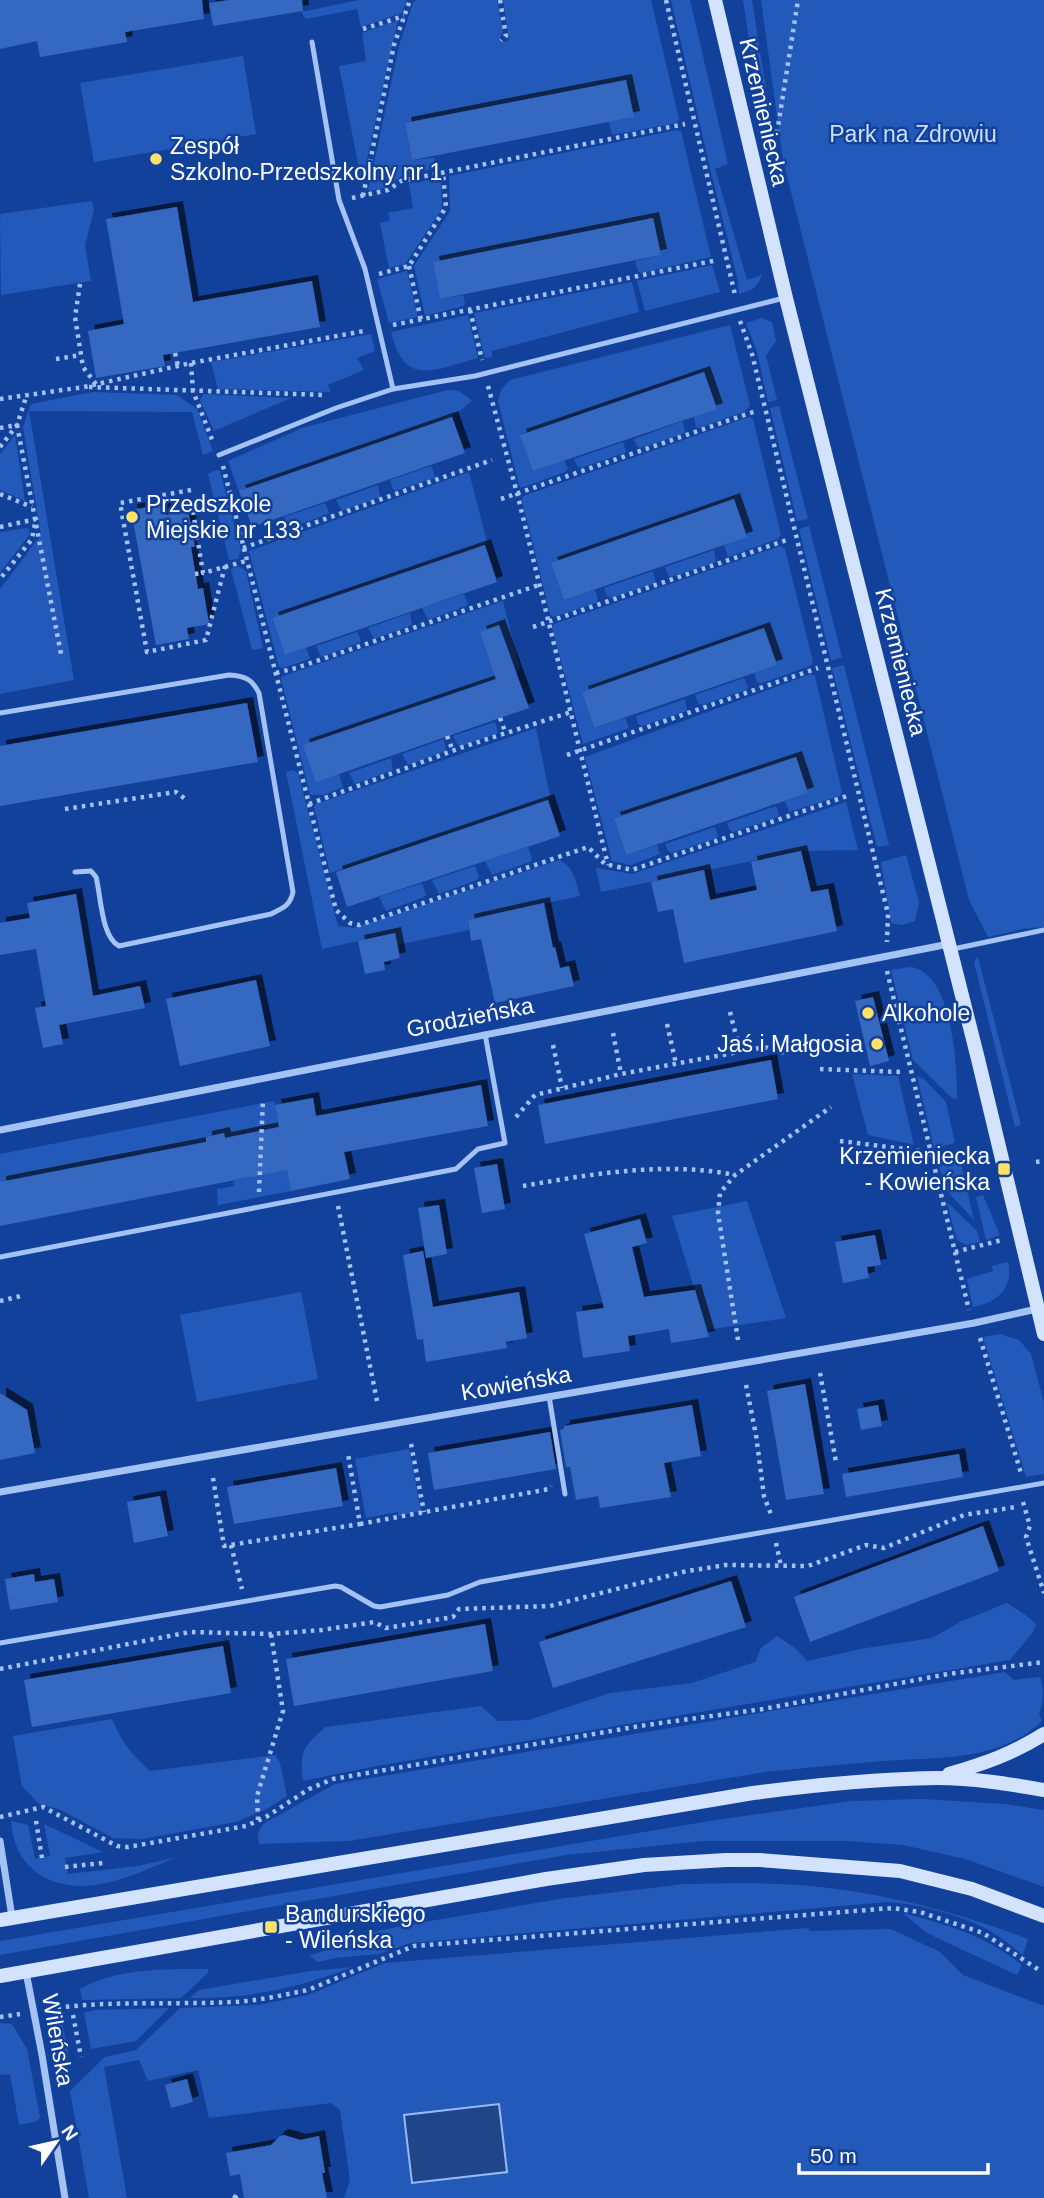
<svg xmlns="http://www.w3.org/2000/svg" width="1044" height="2198" viewBox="0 0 1044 2198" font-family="Arial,sans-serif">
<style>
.green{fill:#235ab9}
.water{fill:#214589;stroke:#96bbf8;stroke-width:2}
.building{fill:#3568c1;filter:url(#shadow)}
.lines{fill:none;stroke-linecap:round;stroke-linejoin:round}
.path{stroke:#a4c2f4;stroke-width:4.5;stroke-dasharray:3.5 5;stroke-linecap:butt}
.service{stroke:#a4c2f4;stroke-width:5}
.minor{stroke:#a4c2f4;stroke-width:7}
.secondary{stroke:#d4e3fd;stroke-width:14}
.poi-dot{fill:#ffe068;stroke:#11419b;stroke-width:2.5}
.labels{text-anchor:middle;stroke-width:5;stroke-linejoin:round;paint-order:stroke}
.street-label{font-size:23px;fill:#fff;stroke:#11419b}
.park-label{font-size:23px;fill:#cddffe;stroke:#11419b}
.poi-label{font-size:23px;fill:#fff;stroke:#11419b;text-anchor:start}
</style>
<defs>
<filter id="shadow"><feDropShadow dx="6" dy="-6" stdDeviation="0" flood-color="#0009"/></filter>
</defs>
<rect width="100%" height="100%" fill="#11419b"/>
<g class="green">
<polygon points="359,0 407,0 402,13 361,27 357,9 306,19 301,12"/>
<polygon points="416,0 497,0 503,32 500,38 502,43 509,40 503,0 651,0 679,119 676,123 612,135 609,122 633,117 626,80 405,123 412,160 434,158 436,168 400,177 385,188 368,191 399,46 413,3"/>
<path d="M 671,0 L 690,0 L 728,164 L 715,169 L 747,280 L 762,275 C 757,289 752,290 739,294 L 738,281 L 711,172 Z"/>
<polygon points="743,0 752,0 772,127 774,166 759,106"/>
<polygon points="761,0 1044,0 1044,927 1023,929 988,937 969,900 783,160"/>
<polygon points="398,20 361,186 361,179 339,66 366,61 362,33"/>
<polygon points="243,56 256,134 94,162 80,83"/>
<polygon points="677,130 681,131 711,257 641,273 638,271 635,261 661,255 653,218 433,262 440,299 463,295 465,304 463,306 425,316 414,266 450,211 449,176"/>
<polygon points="441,178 442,209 405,264 389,268 380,223 390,221 388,213 413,208 409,183"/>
<polygon points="92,201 94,210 85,245 91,281 1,295 0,214"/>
<polygon points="712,265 720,292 645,311 637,281"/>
<polygon points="407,271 418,317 389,323 377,279"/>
<polygon points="632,282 639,312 492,351 492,357 485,358 474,313"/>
<path d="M 468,315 L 478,358 C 435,369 405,389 391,332 Z"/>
<polygon points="762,318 772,322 776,341 766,356 777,400 768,402 757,352 746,323"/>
<polygon points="730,325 750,405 746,411 699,428 696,427 694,416 716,408 704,372 521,434 533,471 564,460 568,469 565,472 521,488 519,485 498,401 501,390 510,380"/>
<polygon points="371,334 375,351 357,358 364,370 328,385 331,392 218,389 211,362"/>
<path d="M 447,390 C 459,390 463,393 472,401 L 452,417 L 239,491 L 228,461 L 302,428 Z"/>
<polygon points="93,392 177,395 197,409 213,451 203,455 192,412 29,411 74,680 0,694 0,589 41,535 23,427 31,404"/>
<polygon points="204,394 291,398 214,431 200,400"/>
<polygon points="779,406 808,519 797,521 770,408"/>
<polygon points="749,417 753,419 781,535 778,539 728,557 724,545 747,536 734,499 551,563 564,600 595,589 598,600 596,603 553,617 550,614 522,500 523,496"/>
<polygon points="683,421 685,433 640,448 637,446 634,439"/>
<polygon points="15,435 25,501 0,490 0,454"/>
<polygon points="623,442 626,451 625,453 580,468 577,466 574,459"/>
<polygon points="431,466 435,476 434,478 395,491 393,489 390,480"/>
<polygon points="217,470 220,471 241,550 238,559 229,560 208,474"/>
<polygon points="469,472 487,542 485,545 272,619 285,655 306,648 310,659 283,668 279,667 249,551"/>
<polygon points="378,485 380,497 342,511 336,500"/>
<polygon points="325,503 329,512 328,514 290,528 287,526 284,517"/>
<polygon points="809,526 842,657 831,661 799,529"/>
<polygon points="28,528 30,534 0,573 0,532"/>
<polygon points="780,546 785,549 813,662 810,666 760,684 757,682 754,673 777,665 764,628 582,692 594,728 625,718 629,728 583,744 552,627 554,624"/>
<polygon points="714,550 716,562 671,577 668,575 665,567"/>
<polygon points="238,566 246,571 263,648 252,650 231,569"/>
<polygon points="653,571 656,583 611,598 607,596 604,588"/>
<polygon points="464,594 468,604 466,606 428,620 422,608"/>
<polygon points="503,601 520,668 516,672 339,774 343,787 324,795 310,795 281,678 283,676"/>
<polygon points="410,613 412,625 374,639 368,628"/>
<polygon points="357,632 361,641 359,643 321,657 316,646"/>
<polygon points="844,665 889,845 877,847 832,668"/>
<polygon points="811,674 815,676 842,792 840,796 789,812 785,801 808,793 795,757 614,818 626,855 657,845 660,854 631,865 612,861 585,757"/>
<polygon points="744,678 748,687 746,690 702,705 698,703 695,695"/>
<polygon points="685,699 687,711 642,726 638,724 636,716"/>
<polygon points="495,722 498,733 459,747 453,736"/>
<polygon points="536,728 550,796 548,800 330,873 314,807 316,804"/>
<polygon points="444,739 446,751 408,765 402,754"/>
<polygon points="391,758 393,770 355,784 349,773"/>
<path d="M 292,770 L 298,773 L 338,926 L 353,928 L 560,860 C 574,868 576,881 580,896 L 468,920 L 469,930 L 397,945 L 394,933 L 322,949 L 286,772 Z"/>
<polygon points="846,802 858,850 801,851 601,892 596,868 632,874"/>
<polygon points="776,806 779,815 778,817 733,832 730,830 727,823"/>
<polygon points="715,827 718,836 717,838 672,853 668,851 665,844"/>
<polygon points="528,847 532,859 530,862 492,875 485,861"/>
<polygon points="906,855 919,902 915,921 902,925 891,923 881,862"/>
<polygon points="475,866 479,878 477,880 439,894 432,880"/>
<polygon points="422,883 426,895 424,897 386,911 379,897"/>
<polygon points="978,957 1021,1125 1015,1127 974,962"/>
<path d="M 910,967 C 953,972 957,1066 957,1099 L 952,1098 L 913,1060 L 891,970 Z"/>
<polygon points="852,1074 898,1076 914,1145 868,1135"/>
<polygon points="917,1076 924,1079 946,1102 955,1143 934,1148"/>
<polygon points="274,1101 291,1191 218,1205 217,1189 234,1186 233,1181 251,1177 243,1135 225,1138 223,1133 206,1137 206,1142 0,1182 0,1154"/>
<polygon points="959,1155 974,1220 945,1189 938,1161"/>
<polygon points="983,1195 1000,1235 986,1240 976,1197"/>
<polygon points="747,1201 786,1318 707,1330 672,1216"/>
<polygon points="947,1202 977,1231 980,1242 966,1245 957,1240"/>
<path d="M 1008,1262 C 1014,1288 997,1303 973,1307 L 967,1279 L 993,1271 L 992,1266 Z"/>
<polygon points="301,1292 318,1379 197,1402 180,1315"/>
<polygon points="1000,1334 1019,1340 1031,1354 1044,1403 1044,1474 1026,1477 983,1337"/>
<polygon points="409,1449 421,1511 398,1516 398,1512 366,1518 355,1459"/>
<path d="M 1007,1603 L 1027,1616 L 1036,1624 L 1033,1632 L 1010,1660 L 376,1766 L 303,1781 C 299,1752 304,1745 326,1727 L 481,1706 L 498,1721 L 529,1720 L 610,1693 L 692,1683 L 755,1662 L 761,1648 L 777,1636 L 795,1648 L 807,1661 L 860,1649 L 932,1638 L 962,1621 Z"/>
<path d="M 1005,1672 L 1014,1680 L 1040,1677 C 1044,1688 1044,1703 1039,1714 L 1042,1721 C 999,1762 938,1757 883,1761 C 844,1764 804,1768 765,1772 L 349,1841 L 259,1844 L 258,1833 L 263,1824 L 335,1784 Z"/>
<path d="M 112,1719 C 122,1742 131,1754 150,1771 L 275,1755 L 280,1763 L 287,1796 L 267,1809 L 236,1822 L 142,1839 L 113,1838 L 61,1810 L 39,1804 L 22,1786 L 13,1736 Z"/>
<polygon points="922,1799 1004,1804 1044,1810 1044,1887 965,1859 903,1845 847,1841 703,1841 566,1855 0,1955 0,1941 715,1820 852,1801"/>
<path d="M 11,1821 L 28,1825 L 35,1859 L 50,1856 L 44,1824 L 103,1852 L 65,1858 L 68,1874 L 138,1866 L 174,1858 C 148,1869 123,1881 95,1885 C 50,1891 14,1868 11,1821 Z"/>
<path d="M 685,1884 C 723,1884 761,1882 798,1885 C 878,1891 954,1911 1028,1939 L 1023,1955 C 1011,1946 1000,1936 987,1929 C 960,1915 918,1904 888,1902 L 410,1943 L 379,1954 L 335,1958 L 318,1962 L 309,1955 L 315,1954 L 369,1933 L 401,1926 L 566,1898 Z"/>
<path d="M 903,1913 C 950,1926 983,1934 1022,1965 L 1017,1975 L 935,1937 L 923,1930 Z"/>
<polygon points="808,1928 810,1931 891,1929 940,1952 963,1975 1044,2006 1044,2198 344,2198 350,2180 340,2110 331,2103 209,2118 198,2070 148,2081 139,2060 104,2067 127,2198 89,2198 70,2091 105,2057 136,2050 180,2008 258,2005 308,1995 385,1963"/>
<path d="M 353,1967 C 298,1988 249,1999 190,1998 L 199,1990 L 311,1971 Z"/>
<path d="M 208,1969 L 208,1973 L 181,1998 L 82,2000 L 80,1989 C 117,1968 166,1969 208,1969 Z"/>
<polygon points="169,2008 136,2041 91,2049 84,2013 95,2010"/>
<polygon points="61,2017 68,2052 62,2088 59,2090 54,2037 57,2018"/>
<polygon points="0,2023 12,2024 27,2049 40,2117 37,2121 19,2125 10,2074 0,2075"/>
</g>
<polygon class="water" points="499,2104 507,2172 412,2183 404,2115"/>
<g class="building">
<polygon points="0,0 202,0 204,19 125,32 127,42 40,57 37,41 0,49"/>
<polygon points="229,0 302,0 303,11 213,26 209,3"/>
<polygon points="626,80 634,117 412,160 405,123"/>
<polygon points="177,207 193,302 312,281 320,327 163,355 165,366 96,378 88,331 124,324 106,219"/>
<polygon points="653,218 661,255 440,299 433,262"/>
<polygon points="704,372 717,409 533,471 520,435"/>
<polygon points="452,417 465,453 252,527 239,491"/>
<polygon points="734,499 747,537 564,600 551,563"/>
<polygon points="164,504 166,515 188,510 195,547 191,547 198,589 203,588 209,624 187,628 189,639 156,645 131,510"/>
<polygon points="485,545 497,582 285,655 272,618"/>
<polygon points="499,625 529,708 316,782 303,745 496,679 480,632"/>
<polygon points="764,628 777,665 594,728 582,692"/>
<polygon points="247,703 258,762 0,806 0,746"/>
<polygon points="796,757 808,793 626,855 614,818"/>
<polygon points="548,800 560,836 347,907 336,872"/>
<polygon points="801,851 811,892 828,889 837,931 684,963 673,909 658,912 651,882 704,870 710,900 757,890 751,862"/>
<polygon points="76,894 93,996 140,986 145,1008 59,1025 63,1044 43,1048 35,1008 46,1006 36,949 0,955 0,923 30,918 27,903"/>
<polygon points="544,903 553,948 555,947 560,968 569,966 574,986 495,1003 481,939 471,941 468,920"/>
<polygon points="395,933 400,958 384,962 385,970 365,974 358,941"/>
<polygon points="256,980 270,1046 180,1066 166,999"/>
<polygon points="873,997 889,1061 870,1066 855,1001"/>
<polygon points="771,1060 778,1099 545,1144 538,1105"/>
<polygon points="481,1085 488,1126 344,1152 350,1179 291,1191 287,1170 0,1226 0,1182 206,1142 206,1137 224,1133 225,1138 279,1127 275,1105 313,1098 316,1116"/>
<polygon points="497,1164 505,1209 482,1213 474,1168"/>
<polygon points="439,1205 447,1254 426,1258 418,1208"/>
<polygon points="640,1219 647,1243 632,1247 644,1297 695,1290 709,1337 671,1343 669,1329 628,1336 630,1351 583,1358 576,1312 604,1308 584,1234"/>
<polygon points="875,1235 881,1265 867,1267 869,1278 843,1283 835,1242"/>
<polygon points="423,1251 433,1307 519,1292 527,1338 506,1342 507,1348 426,1362 423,1339 417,1340 403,1255"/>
<polygon points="805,1384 824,1494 786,1500 767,1391"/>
<polygon points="0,1393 27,1410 35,1453 0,1460"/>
<polygon points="692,1405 701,1456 664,1463 671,1497 600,1508 598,1496 576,1500 570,1467 566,1467 560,1430 564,1429 564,1426"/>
<polygon points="878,1405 882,1426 861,1430 857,1409"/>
<polygon points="550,1432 556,1469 434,1490 428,1453"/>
<polygon points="959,1454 963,1477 846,1497 842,1474"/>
<polygon points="336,1468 343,1506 234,1524 227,1487"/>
<polygon points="160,1496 168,1536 134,1543 127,1502"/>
<polygon points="983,1526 999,1571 810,1642 794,1597"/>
<polygon points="34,1574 35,1582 54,1579 58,1602 10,1610 5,1579"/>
<polygon points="731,1581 746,1627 553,1688 539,1642"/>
<polygon points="485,1624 493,1671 294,1706 286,1659"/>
<polygon points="223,1646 231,1693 32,1727 24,1680"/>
<polygon points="187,2079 193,2102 171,2108 165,2085"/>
<polygon points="284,2135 300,2140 319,2136 325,2173 322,2173 327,2198 244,2198 240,2174 230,2176 226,2153 271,2145 280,2136"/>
</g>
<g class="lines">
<g class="path">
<polyline points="500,0 506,36 501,41"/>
<polyline points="666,0 735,295"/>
<polyline points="363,29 404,16"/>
<polyline points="777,133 798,0"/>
<polyline points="363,196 394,45 410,0"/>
<polyline points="352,198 388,190 401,181 685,124"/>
<polyline points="409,266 421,320"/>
<polyline points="379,274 409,266 446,207 443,173"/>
<polyline points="80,284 75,317 83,367 96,384"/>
<polyline points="470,310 482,360"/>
<polyline points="740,321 752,354 888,914 887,942"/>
<polyline points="393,325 718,260"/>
<polyline points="175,353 178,366"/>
<polyline points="56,359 81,355"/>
<polyline points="191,363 193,391 213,442"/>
<polyline points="488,386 517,493 608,865"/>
<polyline points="89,387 325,395"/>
<polyline points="0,399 84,387 191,363 364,331"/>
<polyline points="0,428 17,425 61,654"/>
<polyline points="0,447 17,425 27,394"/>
<polyline points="223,466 336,910 350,923 359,925 588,847 605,864 632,870 850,795"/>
<polyline points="191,490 120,503 147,652 206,640 225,566"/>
<polyline points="0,494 32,507"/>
<polyline points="501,499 756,411"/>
<polyline points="194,503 193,511 203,573 246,561"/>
<polyline points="0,527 36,519 32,539 0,579"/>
<polyline points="243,548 492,460"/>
<polyline points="195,574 203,573"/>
<polyline points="533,627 787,540"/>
<polyline points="276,673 296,668 539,585"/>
<polyline points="500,718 506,734"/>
<polyline points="447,736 453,751"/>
<polyline points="567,755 818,668"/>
<polyline points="309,804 463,747 571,712"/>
<polyline points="65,809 176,792 188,801"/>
<polyline points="887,971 969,1310"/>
<polyline points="730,1012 740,1051"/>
<polyline points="667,1024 676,1064"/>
<polyline points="613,1033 621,1074"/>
<polyline points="553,1045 562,1088"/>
<polyline points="820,1069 901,1072"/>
<polyline points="516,1117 535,1095 621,1074 765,1047 779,1053 813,1045"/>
<polyline points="840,1141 921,1151"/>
<polyline points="1036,1162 1044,1161"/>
<path d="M 523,1186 C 592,1174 666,1161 735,1175"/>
<polyline points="259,1192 263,1099"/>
<polyline points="338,1206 377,1401"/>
<polyline points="955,1252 1002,1240"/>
<polyline points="0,1301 21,1296"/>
<polyline points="980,1338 1021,1473"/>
<polyline points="738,1340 718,1213 720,1193 735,1175 831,1107"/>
<polyline points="820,1373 836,1462"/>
<polyline points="746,1385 756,1435 764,1496 772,1517"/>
<polyline points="411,1444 424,1512"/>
<polyline points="213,1478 224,1546 360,1524 348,1454"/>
<polyline points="1023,1502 1030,1526 1026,1537 1044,1593"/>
<polyline points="360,1524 549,1489 551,1486"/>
<polyline points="776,1543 781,1566"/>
<polyline points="231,1545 242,1589"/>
<polyline points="0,1669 190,1632 271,1634 322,1630 374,1622 386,1628 453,1617 459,1609 550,1606 687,1571 726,1565 808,1566 866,1545 884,1548 964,1515 1016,1507"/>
<polyline points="0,1817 43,1807 117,1846 128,1847 246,1826 266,1817 309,1789 333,1779 646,1725 763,1709 948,1674 1044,1662"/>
<polyline points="258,1820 257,1796 283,1711 271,1634"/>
<polyline points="36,1821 42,1858"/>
<polyline points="65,1867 103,1863"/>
<path d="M 49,2009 C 110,2000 172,2005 233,2002 C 258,2001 283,1995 308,1990 L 414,1946 L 893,1908 L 920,1912 L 983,1933 L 1042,1972"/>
<polyline points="73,2015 81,2057"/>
<polyline points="0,2017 20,2014"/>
</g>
<g class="service">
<polyline points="312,42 339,200 365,269 393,389"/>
<polyline points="219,455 336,408 393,389 475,376 784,298"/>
<path d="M 0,713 L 229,675 C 245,676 252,679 259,693 L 293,892 C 290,906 283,908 271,914 L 119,946 C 101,937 101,895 96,877 L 91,871 L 75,872"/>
<polyline points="953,949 1044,930"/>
<polyline points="0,1257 456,1169 478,1149 505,1143 485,1034"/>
<polyline points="549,1396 565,1494"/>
<polyline points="0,1643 335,1586 341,1587 374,1606 380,1607 448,1595 480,1582 1044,1483"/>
<polyline points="235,2197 236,2198"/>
</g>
<g class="minor">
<polyline points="0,1130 949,944"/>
<polyline points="0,1492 974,1323 1037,1309"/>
<polyline points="0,1841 12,1917"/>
<polyline points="26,1972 42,2055 65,2198"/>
</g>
<g class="secondary">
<polyline points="715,0 786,298 978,1059 1044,1334"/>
<path d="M 949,1774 C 986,1763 1012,1754 1044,1734"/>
<path d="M 0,1920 L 753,1793 C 814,1785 875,1779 937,1778 C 973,1778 1009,1784 1044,1790"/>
<polyline points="0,1976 546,1879 644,1865 726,1860 760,1860 900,1871 972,1889 1044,1916"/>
</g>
</g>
<g class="poi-dot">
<circle cx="156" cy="159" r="7"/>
<circle cx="132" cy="517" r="7"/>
<circle cx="868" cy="1013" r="7"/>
<circle cx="877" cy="1044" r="7"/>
<rect x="997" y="1162" width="14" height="14" rx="3.5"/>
<rect x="264" y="1920" width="14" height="14" rx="3.5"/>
</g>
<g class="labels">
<g class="street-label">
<text transform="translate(764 112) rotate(77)" y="8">Krzemieniecka</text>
<text transform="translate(901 662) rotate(76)" y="8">Krzemieniecka</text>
<text transform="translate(470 1017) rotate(-11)" y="8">Grodzieńska</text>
<text transform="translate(516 1383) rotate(-10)" y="8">Kowieńska</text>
<text transform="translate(58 2040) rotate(80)" y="8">Wileńska</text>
</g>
<g class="park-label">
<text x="913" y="142">Park na Zdrowiu</text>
</g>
<g class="poi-label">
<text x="170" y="154">Zespół<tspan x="170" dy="26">Szkolno-Przedszkolny nr 1</tspan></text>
<text x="146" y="512">Przedszkole<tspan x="146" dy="26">Miejskie nr 133</tspan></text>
<text x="882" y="1021">Alkohole</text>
<text x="863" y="1052" text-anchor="end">Jaś i Małgosia</text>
<text x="990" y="1164" text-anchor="end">Krzemieniecka<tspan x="990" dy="26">- Kowieńska</tspan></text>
<text x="285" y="1922">Bandurskiego<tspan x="285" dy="26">- Wileńska</tspan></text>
</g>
</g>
<g transform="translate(56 2142) rotate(56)" stroke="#11419b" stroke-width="5" paint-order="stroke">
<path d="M0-5L12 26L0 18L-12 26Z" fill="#ffffff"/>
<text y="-10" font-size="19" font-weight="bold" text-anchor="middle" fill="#ffffff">N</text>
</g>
<path d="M799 2163v10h189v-10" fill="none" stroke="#ffffff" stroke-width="3.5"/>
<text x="810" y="2163" font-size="21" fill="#ffffff" stroke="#11419b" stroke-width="5" paint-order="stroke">50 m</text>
</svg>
